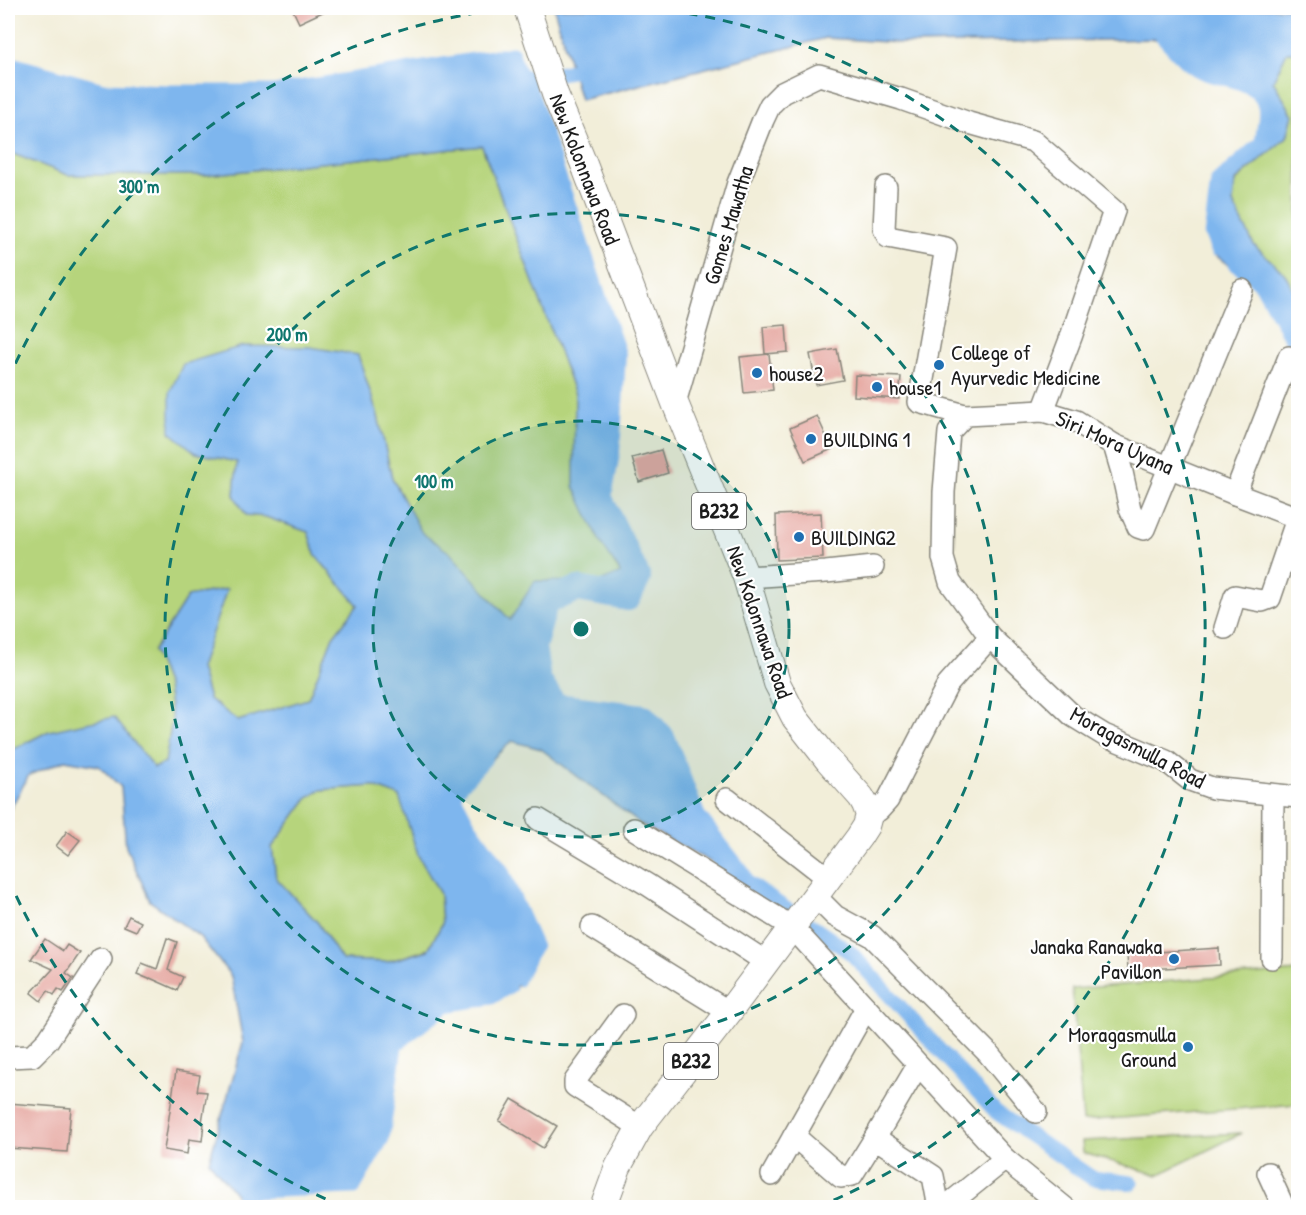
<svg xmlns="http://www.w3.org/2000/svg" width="1306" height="1215" viewBox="0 0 1306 1215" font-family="'Patrick Hand',sans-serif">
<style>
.green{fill:#b6d47b;stroke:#69784c;stroke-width:1.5}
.water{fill:#7eb6ee;stroke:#4d6985;stroke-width:1.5;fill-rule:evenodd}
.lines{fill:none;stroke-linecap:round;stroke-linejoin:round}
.stream{stroke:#7eb6ee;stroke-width:4.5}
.canal{stroke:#7eb6ee;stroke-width:15}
.river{stroke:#7eb6ee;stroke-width:26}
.building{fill:#e6a9a2}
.minor-casing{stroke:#87857a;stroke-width:24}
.major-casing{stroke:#87857a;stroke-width:28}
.minor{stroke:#fff;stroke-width:21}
.major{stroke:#fff;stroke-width:26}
.ring{fill:none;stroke:#0f766e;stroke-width:3;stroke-dasharray:10 8}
.poi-dot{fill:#1f6fb2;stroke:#fff;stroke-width:2}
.labels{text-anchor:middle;stroke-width:4.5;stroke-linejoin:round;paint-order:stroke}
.shield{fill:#fff;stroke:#606060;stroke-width:1.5}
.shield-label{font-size:21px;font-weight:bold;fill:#1c1c1c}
.street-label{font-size:22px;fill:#1c1c1c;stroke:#fff}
.poi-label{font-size:22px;fill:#1c1c1c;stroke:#fff;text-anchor:start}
.centre{fill:#0f766e;stroke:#fff;stroke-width:3}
.ring-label{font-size:18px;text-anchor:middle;font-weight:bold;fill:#0f766e;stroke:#fff;stroke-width:4.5;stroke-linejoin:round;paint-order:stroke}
</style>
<rect width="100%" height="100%" fill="#fff"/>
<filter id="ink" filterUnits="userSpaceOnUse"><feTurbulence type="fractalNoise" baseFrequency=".0167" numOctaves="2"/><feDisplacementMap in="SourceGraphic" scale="12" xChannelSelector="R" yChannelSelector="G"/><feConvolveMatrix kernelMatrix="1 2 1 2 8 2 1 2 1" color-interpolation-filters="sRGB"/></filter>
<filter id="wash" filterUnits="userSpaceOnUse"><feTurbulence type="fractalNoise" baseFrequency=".008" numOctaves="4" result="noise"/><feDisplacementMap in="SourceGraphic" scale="24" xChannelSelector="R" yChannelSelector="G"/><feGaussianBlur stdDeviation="1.35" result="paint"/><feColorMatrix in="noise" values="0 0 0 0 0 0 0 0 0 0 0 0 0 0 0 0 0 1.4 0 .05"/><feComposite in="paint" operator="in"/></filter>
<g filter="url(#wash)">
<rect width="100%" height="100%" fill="#f2eed9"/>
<g class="green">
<polygon points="1287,52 1298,52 1298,298 1284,273 1254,245 1233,203 1235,182 1287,137 1293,115 1273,81"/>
<polygon points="482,146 575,394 574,486 601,543 621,574 600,582 535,581 510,621 450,553 422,533 392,478 378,416 358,355 196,453 237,462 234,495 246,515 266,517 308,532 316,556 358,605 333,637 308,699 238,721 209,699 200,668 226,589 188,596 153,651 167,686 172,720 165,763 154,768 49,731 8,752 8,152 68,175 205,175"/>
<polygon points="372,786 400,796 418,855 440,894 442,924 428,949 387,962 342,960 318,923 276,878 272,847 307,799 320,790"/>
<polygon points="1298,971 1298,1104 1083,1121 1072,989"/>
<polygon points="1242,1133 1158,1175 1083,1153 1082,1141"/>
</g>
<g class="water">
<path d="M 554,8 L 1298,8 L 1298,52 L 1287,52 L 1273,81 L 1293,115 L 1287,137 L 1235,181 L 1233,203 L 1254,245 L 1284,273 L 1298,298 L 1298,350 L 1289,345 L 1257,287 L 1214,254 L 1206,234 L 1213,179 L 1257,140 C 1258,130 1262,116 1260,107 C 1254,84 1221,85 1204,78 C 1185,71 1172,54 1158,39 L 916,44 L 826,38 L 580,100 Z"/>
<path d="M 512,54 L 613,355 L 607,453 L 599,497 L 638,578 L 628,598 L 578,589 L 546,601 L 533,647 L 538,680 L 555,706 L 643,717 L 663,739 L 693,818 L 739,877 L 642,825 L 541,749 L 512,741 L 489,762 L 459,795 L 473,822 L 506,868 L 540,946 L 520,984 L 493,1002 L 448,1010 L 400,1048 L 387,1140 L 357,1192 L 238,1197 L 209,1161 L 243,1042 L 231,976 L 200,937 L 150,901 L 126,847 L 121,787 L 99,766 L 65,760 L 29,775 L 8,813 L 8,752 L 49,731 L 114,717 L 154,768 L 165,763 L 172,720 L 167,686 L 153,651 L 188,596 L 227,589 L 200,668 L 209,699 L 238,721 L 308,699 L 333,637 L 358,605 L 316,556 L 308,532 L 266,517 L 246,515 L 234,495 L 237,462 L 196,453 L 170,432 L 170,392 L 183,364 L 243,346 L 310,347 L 358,355 L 378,416 L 392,478 L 422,533 L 450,553 L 510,620 L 535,581 L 600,582 L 621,573 L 601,543 L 574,486 L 575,394 L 482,146 L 205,175 L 68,175 L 8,152 L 8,63 L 103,90 L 172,92 L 274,92 ZM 372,786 L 399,796 L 418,855 L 440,894 L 442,924 L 428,950 L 387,962 L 342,960 L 318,923 L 276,878 L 272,847 L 307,799 L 320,790 Z"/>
</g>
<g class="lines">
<g class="stream">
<path d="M 1158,39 C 1172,54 1185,71 1204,78 C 1221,85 1253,84 1260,107 C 1262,116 1258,130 1257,140 L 1213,179 L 1206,234 L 1214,254"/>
<polyline points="1230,266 1257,287 1289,345 1298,350"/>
<polyline points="490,758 489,762 459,795 473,822 506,868 540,946 520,984"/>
<polyline points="230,1208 238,1197 357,1192 387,1140 400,1048 448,1010 493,1002 514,989"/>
</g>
<g class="canal">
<polyline points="8,63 103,90 172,92 274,92 512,54 521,81 571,71 587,61"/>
<polyline points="739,877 851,953 996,1112 1092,1178 1131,1183"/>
</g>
<polyline class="river" points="521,81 613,355 607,453 599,497 638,578 628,598 578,589 546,601 533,647 538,680 555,706 643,717 663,739 693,818 739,877"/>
</g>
<g id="blocks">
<g class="building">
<polygon points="292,8 331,8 299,23"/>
<polygon points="786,325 788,352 765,354 763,327"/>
<polygon points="837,349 843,380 816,385 810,354"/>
<polygon points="769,354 773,390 744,393 740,357"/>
<polygon points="855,375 901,377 899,399 854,396"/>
<polygon points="817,416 832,449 805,461 790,428"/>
<polygon points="661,450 668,473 639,482 632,458"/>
<polygon points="821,513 823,558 777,560 776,515"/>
<polygon points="67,831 80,840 68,855 56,846"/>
<polygon points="129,916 141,922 136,931 124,926"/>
<polygon points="167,938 177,942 168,970 183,977 177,990 150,978 149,979 137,974 142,963 157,969"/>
<polygon points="45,939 63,951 67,945 80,953 66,973 73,978 63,992 58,989 54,995 48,991 41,1001 31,993 53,969 31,959"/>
<polygon points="1219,948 1220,965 1128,970 1127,954"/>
<polygon points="176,1071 200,1075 197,1091 207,1092 202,1122 204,1123 202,1141 189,1139 187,1154 164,1150"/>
<polygon points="512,1099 557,1126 543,1148 499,1121"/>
<polygon points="8,1103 71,1108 67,1152 8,1148"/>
</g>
</g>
</g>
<g filter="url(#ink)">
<use href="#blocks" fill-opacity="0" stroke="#87857a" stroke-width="1.5"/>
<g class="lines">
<g class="minor-casing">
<g id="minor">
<polyline points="886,187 884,229 888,237 946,248 919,402 965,415"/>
<polyline points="675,403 738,183 763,120 770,105 782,93 819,75 901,99 969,123 1033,141 1114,211 1071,337 1043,411"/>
<polyline points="1114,445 1122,472 1130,509 1138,527 1144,529 1242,290"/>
<polyline points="1235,494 1289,357"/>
<polyline points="1298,518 1235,494 1114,445 1076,421 1043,411 965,415 949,432 944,492 943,558 950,582 990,637 1073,716 1104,735 1166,761 1190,780 1212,788 1298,797"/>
<polyline points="746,577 826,572 873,567"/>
<polyline points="1225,628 1235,596 1262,601 1270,598 1298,516"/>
<polyline points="727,799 828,878"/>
<polyline points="869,815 879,810 888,800 948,684 990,637"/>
<polyline points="538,819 648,885 766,962"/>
<polyline points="634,829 792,927 1005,1159 1065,1208"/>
<polyline points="815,896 835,916 872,936 988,1053 1036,1112"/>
<polyline points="592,927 729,1012"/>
<polyline points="1272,958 1273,795"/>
<polyline points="623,1015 575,1081 575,1086 640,1127"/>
<polyline points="8,1057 32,1056 48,1040 101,959"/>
<polyline points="794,1136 841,1177 852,1175 875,1138 918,1065"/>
<polyline points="875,1138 933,1176 939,1208"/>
<polyline points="1268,1173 1284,1208"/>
<polyline points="772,1175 866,1008"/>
<polyline points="944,1208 1005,1159"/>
</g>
</g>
<g class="major-casing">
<polyline id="major" points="527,8 555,94 583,162 675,403 746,577 777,683 795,718 828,760 861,797 865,804 869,815 866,826 859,837 729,1012 640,1127 618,1167 603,1208"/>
</g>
<use href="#minor" class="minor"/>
<use href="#major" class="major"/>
</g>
</g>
<circle cx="581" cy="629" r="208" fill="#0f766e" fill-opacity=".12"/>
<g class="ring">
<circle cx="581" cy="629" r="208"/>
<circle cx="581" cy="629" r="416"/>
<path d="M342 1206A625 625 0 0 1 8 878M8 380A625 625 0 0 1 510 8M652 8A625 625 0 0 1 820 1206"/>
</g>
<g class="poi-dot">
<circle cx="939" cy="365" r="6"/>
<circle cx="757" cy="373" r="6"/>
<circle cx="877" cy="387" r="6"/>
<circle cx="811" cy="439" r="6"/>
<circle cx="799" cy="537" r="6"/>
<circle cx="1174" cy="959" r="6"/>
<circle cx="1188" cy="1047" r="6"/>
</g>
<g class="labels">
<g class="shield">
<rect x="692" y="493" width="54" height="36" rx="4.5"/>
<rect x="664" y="1043" width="54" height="36" rx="4.5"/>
</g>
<g class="shield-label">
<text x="719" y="518">B232</text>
<text x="691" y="1068">B232</text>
</g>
<g class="street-label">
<text transform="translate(585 169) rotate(69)" y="8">New Kolonnawa Road</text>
<text transform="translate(728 225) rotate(-73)" y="8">Gomes Mawatha</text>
<text transform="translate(1115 442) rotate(24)" y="8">Siri Mora Uyana</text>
<text transform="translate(760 622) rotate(71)" y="8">New Kolonnawa Road</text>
<text transform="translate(1138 747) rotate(28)" y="8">Moragasmulla Road</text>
</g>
<g class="poi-label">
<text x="951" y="360">College of<tspan x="951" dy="25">Ayurvedic Medicine</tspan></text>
<text x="769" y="381">house2</text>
<text x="889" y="395">house1</text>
<text x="823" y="447">BUILDING 1</text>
<text x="811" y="545">BUILDING2</text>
<text x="1162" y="954" text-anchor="end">Janaka Ranawaka<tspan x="1162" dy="25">Pavillon</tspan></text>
<text x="1176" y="1042" text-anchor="end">Moragasmulla<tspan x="1176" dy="25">Ground</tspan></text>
</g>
</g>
<circle cx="581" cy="629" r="9" class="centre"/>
<g class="ring-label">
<text x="139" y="193">300 m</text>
<text x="287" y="341">200 m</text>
<text x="434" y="488">100 m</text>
</g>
<rect width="1306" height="1215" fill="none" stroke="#fff" stroke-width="30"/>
</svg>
